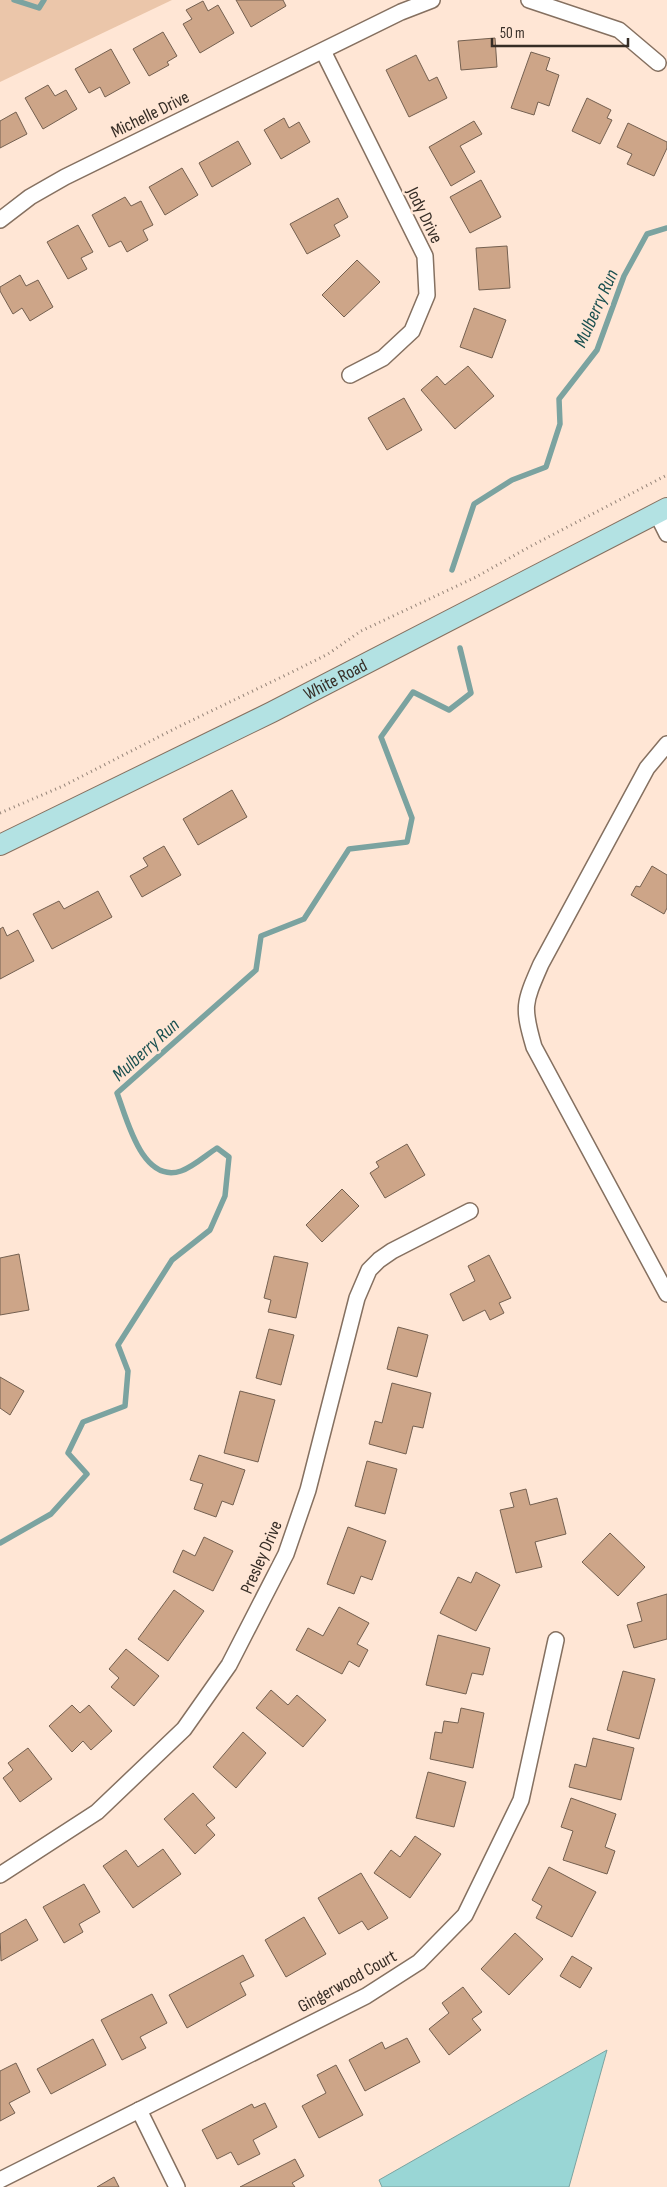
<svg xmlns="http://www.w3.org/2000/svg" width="667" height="2187" viewBox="0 0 667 2187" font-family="'Sofia Sans Condensed',sans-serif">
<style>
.green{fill:#ebc6aa}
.water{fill:#99d6d5;stroke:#7ba3a0}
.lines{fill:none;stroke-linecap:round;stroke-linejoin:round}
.stream{stroke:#7ba3a0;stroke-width:5.5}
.building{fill:#cda588;stroke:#746050}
.street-casing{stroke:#857060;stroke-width:18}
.secondary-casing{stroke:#857060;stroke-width:22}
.path{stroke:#958478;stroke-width:3;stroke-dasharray:1 4;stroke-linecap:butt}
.street{stroke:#fff;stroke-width:15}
.secondary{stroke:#b3e2e3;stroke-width:20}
.labels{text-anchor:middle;stroke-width:5;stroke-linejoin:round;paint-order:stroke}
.street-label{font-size:18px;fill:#362d26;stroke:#ffe6d5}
.water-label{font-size:19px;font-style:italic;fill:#1a5050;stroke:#ffe6d5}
</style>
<rect width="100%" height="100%" fill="#ffe6d5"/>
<polygon class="green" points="0,0 172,0 0,82"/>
<polygon class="water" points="607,2050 569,2187 382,2187 379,2180"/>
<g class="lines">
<g class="stream">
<polyline points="14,0 39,8 44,0"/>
<polyline points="452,570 474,504 512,480 546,467 560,424 559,399 597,350 624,276 647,234 667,228"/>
<path d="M 0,1543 L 51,1514 L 87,1474 L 68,1453 L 83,1422 L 125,1406 L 128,1371 L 118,1345 L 172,1260 L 210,1230 L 225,1196 L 229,1157 L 217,1148 C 206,1155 193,1167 181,1171 C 142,1184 127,1119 117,1093 L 256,970 L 261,936 L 304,919 L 349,849 L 407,842 L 412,818 L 381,737 L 413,692 L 449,710 L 471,693 L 460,648"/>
</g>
</g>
<g class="building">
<polygon points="236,0 283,0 286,6 251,27"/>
<polygon points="203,1 208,11 218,5 234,33 200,53 183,24 192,19 186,10"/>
<polygon points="163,32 177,56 167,62 169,65 149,76 133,49"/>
<polygon points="495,38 497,67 461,70 458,41"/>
<polygon points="111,49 130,83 105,97 100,87 89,93 75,69"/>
<polygon points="531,52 550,58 546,70 559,75 549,106 538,102 534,115 511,108"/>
<polygon points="416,55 429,81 437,77 447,98 409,117 386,70"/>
<polygon points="48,85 55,96 66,90 77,109 43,129 25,98"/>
<polygon points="587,98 611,110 607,118 612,120 600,144 572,131"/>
<polygon points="16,112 27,134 0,148 0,121"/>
<polygon points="284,118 289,128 299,122 310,142 281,159 264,130"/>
<polygon points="474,121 482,134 460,146 475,172 451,186 429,147"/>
<polygon points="628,123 667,142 667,148 654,176 627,164 632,154 617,147"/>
<polygon points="238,141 251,164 212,187 199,163"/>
<polygon points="182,168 198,195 165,215 149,187"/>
<polygon points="481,180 501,217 470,233 450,197"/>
<polygon points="125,197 131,206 141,201 153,225 143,230 148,240 127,252 121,241 109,247 92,215"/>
<polygon points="338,198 348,217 334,225 340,236 307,254 290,224"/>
<polygon points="78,225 93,252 81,258 87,269 68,279 47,242"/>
<polygon points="507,246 510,288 479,290 476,248"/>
<polygon points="357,260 380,282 344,317 322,295"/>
<polygon points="20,275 26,286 38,280 53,307 30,321 22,308 13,314 0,291 0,287"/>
<polygon points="474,308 506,320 492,358 460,347"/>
<polygon points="468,366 494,396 455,429 421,390 437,376 445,385"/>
<polygon points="404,398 422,430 387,450 368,418"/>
<polygon points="232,790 247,817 198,845 183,819"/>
<polygon points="164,846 181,875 142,897 130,876 148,866 143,858"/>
<polygon points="652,866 667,875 667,908 664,914 631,895 636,886 640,887"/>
<polygon points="98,891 112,917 52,949 33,914 59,901 64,909"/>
<polygon points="3,927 7,936 18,930 34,961 0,979 0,929"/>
<polygon points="407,1144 425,1175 385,1198 370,1173 379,1167 376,1162"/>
<polygon points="342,1189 359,1206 322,1242 306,1225"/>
<polygon points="19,1254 29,1310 0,1315 0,1258"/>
<polygon points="489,1255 511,1298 499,1303 504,1313 490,1320 485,1310 463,1321 450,1294 475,1281 468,1266"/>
<polygon points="274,1256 308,1263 296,1318 268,1312 271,1300 264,1298"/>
<polygon points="398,1327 428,1335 417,1377 387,1369"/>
<polygon points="269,1329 294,1335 281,1385 256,1378"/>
<polygon points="0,1377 24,1391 10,1415 0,1408"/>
<polygon points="392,1383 431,1393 423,1428 413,1426 406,1454 369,1444 375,1421 382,1423"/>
<polygon points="240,1391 275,1400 258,1462 224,1453"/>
<polygon points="199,1455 245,1470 233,1505 222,1501 216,1517 194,1509 203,1484 190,1480"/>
<polygon points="367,1461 397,1469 385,1514 355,1506"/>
<polygon points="526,1489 530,1505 557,1498 566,1534 535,1542 542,1567 516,1573 500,1510 514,1507 510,1493"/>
<polygon points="348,1527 386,1541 372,1580 361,1576 354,1594 327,1584"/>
<polygon points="610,1533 645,1567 618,1596 582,1562"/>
<polygon points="204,1537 233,1551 213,1591 173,1572 183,1550 195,1556"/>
<polygon points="476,1572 500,1585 476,1631 440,1613 458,1577 471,1583"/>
<polygon points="174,1590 204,1611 168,1661 138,1639"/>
<polygon points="667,1594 667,1639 634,1648 627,1625 642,1621 637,1603"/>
<polygon points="339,1607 369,1623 357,1644 368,1650 359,1667 349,1661 342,1674 296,1650 308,1628 323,1636"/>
<polygon points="438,1635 490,1648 483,1675 472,1673 466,1694 426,1685"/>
<polygon points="126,1649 159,1676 134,1706 111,1687 119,1678 109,1669"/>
<polygon points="623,1671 655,1679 639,1739 607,1730"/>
<polygon points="271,1690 288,1705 297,1695 326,1720 303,1747 256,1708"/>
<polygon points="72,1705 80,1713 89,1705 112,1731 91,1750 83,1741 72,1752 49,1726"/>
<polygon points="461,1708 484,1713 473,1768 430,1759 435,1732 442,1733 444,1721 458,1723"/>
<polygon points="243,1732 266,1753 236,1788 213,1767"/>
<polygon points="593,1738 634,1748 621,1800 569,1787 575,1764 586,1767"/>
<polygon points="28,1748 52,1779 20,1802 3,1778 13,1770 8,1763"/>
<polygon points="428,1772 466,1782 454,1827 416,1818"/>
<polygon points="193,1793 215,1818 206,1825 215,1835 195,1854 164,1819"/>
<polygon points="571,1798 616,1814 605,1847 615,1851 607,1874 563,1860 573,1831 561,1827"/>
<polygon points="415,1836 441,1854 410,1898 374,1873 391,1850 400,1857"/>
<polygon points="163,1849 181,1874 133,1908 103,1866 126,1850 138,1867"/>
<polygon points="549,1867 596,1892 572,1937 536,1918 542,1906 532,1900"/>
<polygon points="361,1873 388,1918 368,1930 362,1921 339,1934 318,1898"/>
<polygon points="84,1884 100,1912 79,1924 83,1932 64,1943 43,1907"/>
<polygon points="304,1917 326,1954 286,1977 265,1940"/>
<polygon points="26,1919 38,1940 1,1961 0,1934"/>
<polygon points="515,1933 543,1959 509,1995 481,1969"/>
<polygon points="243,1955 254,1976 240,1983 246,1995 187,2028 169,1995"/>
<polygon points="572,1956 592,1968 580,1988 560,1976"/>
<polygon points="463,1987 482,2012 472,2019 481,2030 449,2055 429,2029 449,2013 442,2003"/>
<polygon points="152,1994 167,2023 140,2037 146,2048 122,2060 101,2020"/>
<polygon points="407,2038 420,2062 365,2091 349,2060 382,2042 385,2049"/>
<polygon points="93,2039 106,2065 51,2094 37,2069"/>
<polygon points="16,2063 30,2092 9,2103 15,2113 0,2121 0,2071"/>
<polygon points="336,2065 363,2115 319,2138 302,2106 326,2093 317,2075"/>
<polygon points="265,2103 277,2127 253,2140 260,2154 238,2165 231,2152 217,2159 202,2130 252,2104 254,2108"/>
<polygon points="295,2159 304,2176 292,2183 295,2187 240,2187"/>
<polygon points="114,2177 119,2187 97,2187"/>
</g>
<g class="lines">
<g class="street-casing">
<g id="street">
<polyline points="529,0 619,30 658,63"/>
<polyline points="323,51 425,256 427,295 412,331 383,358 350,375"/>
<polyline points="0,220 30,197 65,177 401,12 432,0"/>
<polyline points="657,514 667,534"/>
<path d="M 667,744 L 647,768 L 541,964 C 524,1003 522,1006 534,1047 L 667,1294"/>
<polyline points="0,1875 97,1812 184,1729 229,1665 286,1554 308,1490 357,1298 369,1270 379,1260 392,1251 470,1211"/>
<polyline points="139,2110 177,2187"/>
<polyline points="0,2180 366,1996 419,1962 465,1915 521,1800 556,1640"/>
</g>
</g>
<g class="secondary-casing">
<g id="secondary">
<path id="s1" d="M 0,845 L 272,712 L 667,508"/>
</g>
</g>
<polyline class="path" points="0,813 63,786 178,727 290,673 328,654 361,631 476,577 531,546 667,475"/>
<use href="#street" class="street"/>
<use href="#secondary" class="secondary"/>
</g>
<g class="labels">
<g class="street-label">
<text transform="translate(150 114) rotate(-26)" y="6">Michelle Drive</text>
<text transform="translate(425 215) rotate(64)" y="6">Jody Drive</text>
<text dy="6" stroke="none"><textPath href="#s1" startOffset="374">White Road</textPath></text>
<text transform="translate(261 1557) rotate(-66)" y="6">Presley Drive</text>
<text transform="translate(347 1981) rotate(-29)" y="6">Gingerwood Court</text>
</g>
<g class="water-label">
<text transform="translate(595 308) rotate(-66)" y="7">Mulberry Run</text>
<text transform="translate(145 1049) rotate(-42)" y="7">Mulberry Run</text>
</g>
</g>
<path d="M492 38v8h136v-8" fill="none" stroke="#362d26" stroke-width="2.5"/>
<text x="500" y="38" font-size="15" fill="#362d26" stroke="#ffe6d5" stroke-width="4" paint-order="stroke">50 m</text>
</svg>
